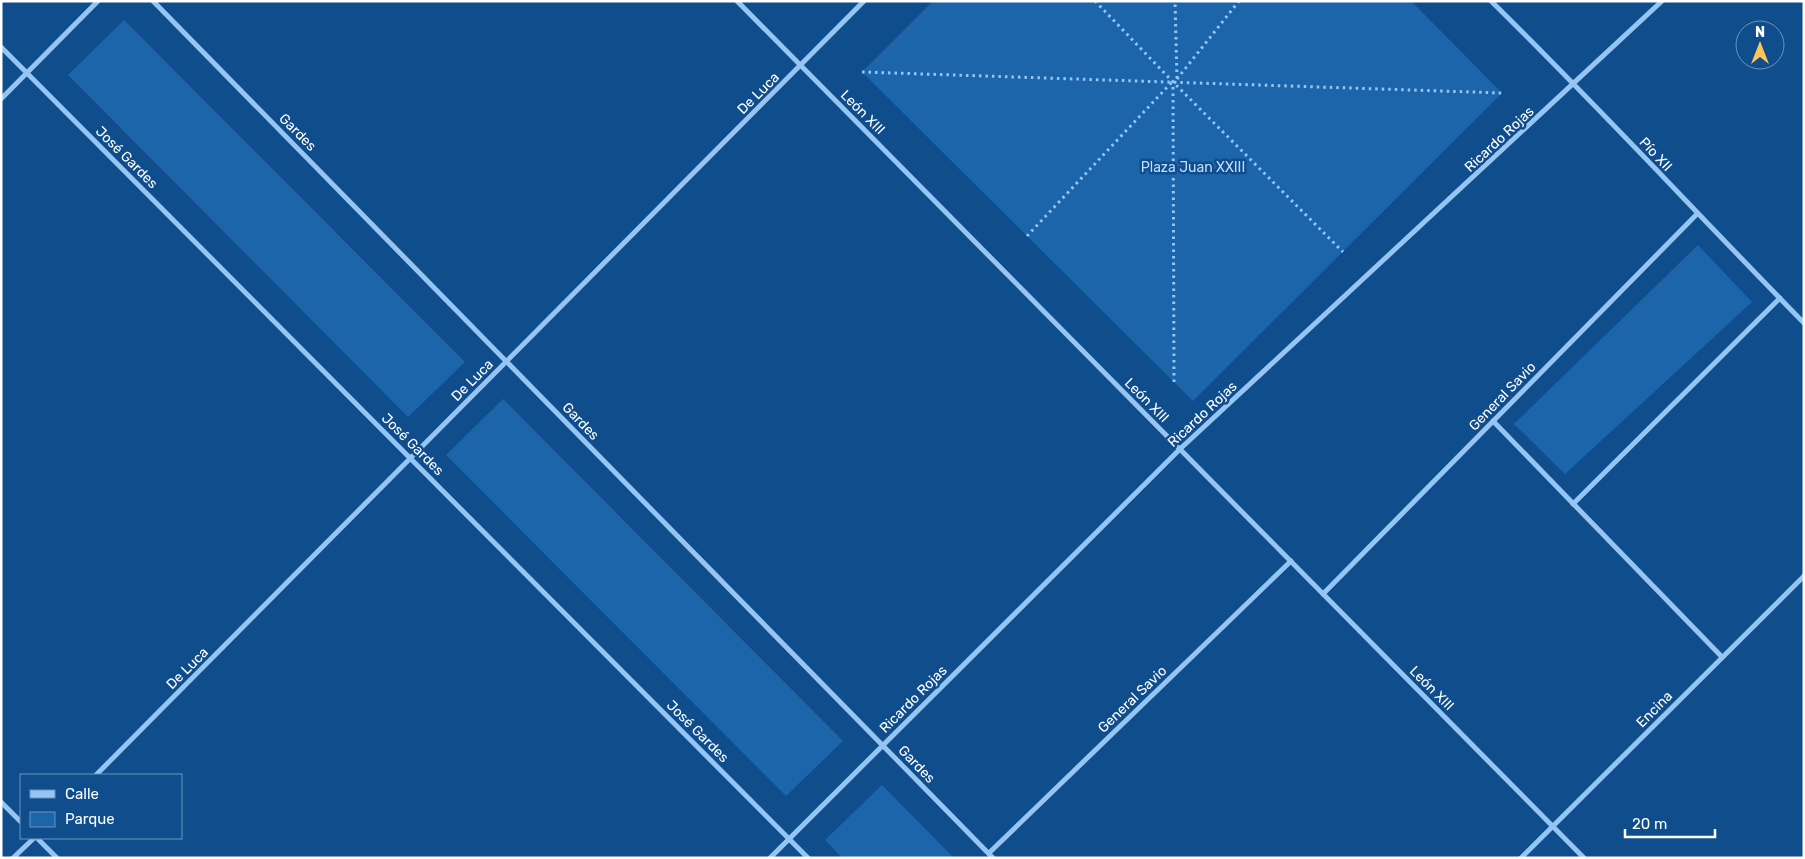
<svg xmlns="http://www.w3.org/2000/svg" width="1805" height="859" viewBox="0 0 1805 859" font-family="Rubik,sans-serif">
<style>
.green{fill:#1d65ab}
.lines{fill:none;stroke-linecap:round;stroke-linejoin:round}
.path{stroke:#95c5f3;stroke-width:3;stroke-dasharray:2.5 4;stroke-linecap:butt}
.minor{stroke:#95c5f3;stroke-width:5}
.labels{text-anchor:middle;stroke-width:5;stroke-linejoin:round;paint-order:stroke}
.street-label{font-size:14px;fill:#fff;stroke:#0f4d8d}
.park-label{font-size:14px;fill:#bddefe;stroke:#0f4d8d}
</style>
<rect width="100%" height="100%" fill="#0f4d8d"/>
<g class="green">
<polygon points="933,1 1411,1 1502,93 1193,401 862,72"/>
<polygon points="124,20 465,362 408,417 68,75"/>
<polygon points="1698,245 1752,302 1565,474 1514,424"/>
<polygon points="503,399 843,741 786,796 446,455"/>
<polygon points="882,785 954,858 842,858 825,840"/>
</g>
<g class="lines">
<g class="path">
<polyline points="1095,1 1173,82 1343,252"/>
<polyline points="862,72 1502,93"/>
<polyline points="1177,79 1239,1"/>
<polyline points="1027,236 1172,82"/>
<polyline points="1174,382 1173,82 1177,79 1175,1"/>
</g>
<g class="minor">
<polyline points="153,1 993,858"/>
<polyline points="737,1 1584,858"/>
<path d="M 1491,1 C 1598,106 1699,216 1804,323"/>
<polyline points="1,47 808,858"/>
<polyline points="1,99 98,1"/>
<polyline points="1493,421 1722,657"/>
<polyline points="1573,504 1780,298"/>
<polyline points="1323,594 1697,214"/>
<polyline points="96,775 864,1"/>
<polyline points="1,802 21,822"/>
<polyline points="37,838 57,858"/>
<polyline points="989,853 1291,561"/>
<polyline points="13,858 34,838"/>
<polyline points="770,858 1180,449 1662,1"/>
<polyline points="1521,858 1804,576"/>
</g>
</g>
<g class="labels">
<g class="street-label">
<text transform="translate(758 93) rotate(-45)" y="5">De Luca</text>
<text transform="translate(863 112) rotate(45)" y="5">León XIII</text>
<text transform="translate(298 132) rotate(45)" y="5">Gardes</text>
<text transform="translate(1499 139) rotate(-43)" y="5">Ricardo Rojas</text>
<text transform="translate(1656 154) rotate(47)" y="5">Pío XII</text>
<text transform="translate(127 157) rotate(45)" y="5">José Gardes</text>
<text transform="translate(472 380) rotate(-45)" y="5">De Luca</text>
<text transform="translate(1502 396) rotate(-46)" y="5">General Savio</text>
<text transform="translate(1147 400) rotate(45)" y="5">León XIII</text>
<text transform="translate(1202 414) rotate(-43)" y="5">Ricardo Rojas</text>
<text transform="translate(581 421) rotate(46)" y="5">Gardes</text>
<text transform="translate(413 444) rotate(45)" y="5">José Gardes</text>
<text transform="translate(187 668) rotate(-45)" y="5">De Luca</text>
<text transform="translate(1432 688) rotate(45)" y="5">León XIII</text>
<text transform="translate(913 699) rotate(-45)" y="5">Ricardo Rojas</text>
<text transform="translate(1132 699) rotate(-44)" y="5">General Savio</text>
<text transform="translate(1654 709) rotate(-45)" y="5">Encina</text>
<text transform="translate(698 731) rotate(45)" y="5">José Gardes</text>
<text transform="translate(917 764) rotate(46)" y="5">Gardes</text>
</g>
<g class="park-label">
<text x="1193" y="172">Plaza Juan XXIII</text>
</g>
</g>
<rect width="1805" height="859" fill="none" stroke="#ffffff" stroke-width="5"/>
<rect x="20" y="774" width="162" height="65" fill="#0f4d8d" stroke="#6f94bb"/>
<rect x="30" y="790" width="25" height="8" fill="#95c5f3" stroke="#6f94bb"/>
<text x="65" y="799" font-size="15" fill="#ffffff">Calle</text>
<rect x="30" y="812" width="25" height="15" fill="#1d65ab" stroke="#6f94bb"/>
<text x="65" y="824" font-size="15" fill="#ffffff">Parque</text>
<g transform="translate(1760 45)"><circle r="24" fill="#0f4d8d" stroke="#6f94bb"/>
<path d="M0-4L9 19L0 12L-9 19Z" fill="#ffc558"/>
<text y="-8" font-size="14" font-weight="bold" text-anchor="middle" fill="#ffffff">N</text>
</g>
<path d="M1625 829v8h90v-8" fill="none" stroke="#ffffff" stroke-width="2.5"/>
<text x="1632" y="829" font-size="15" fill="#ffffff" stroke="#0f4d8d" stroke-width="4" paint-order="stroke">20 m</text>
</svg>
